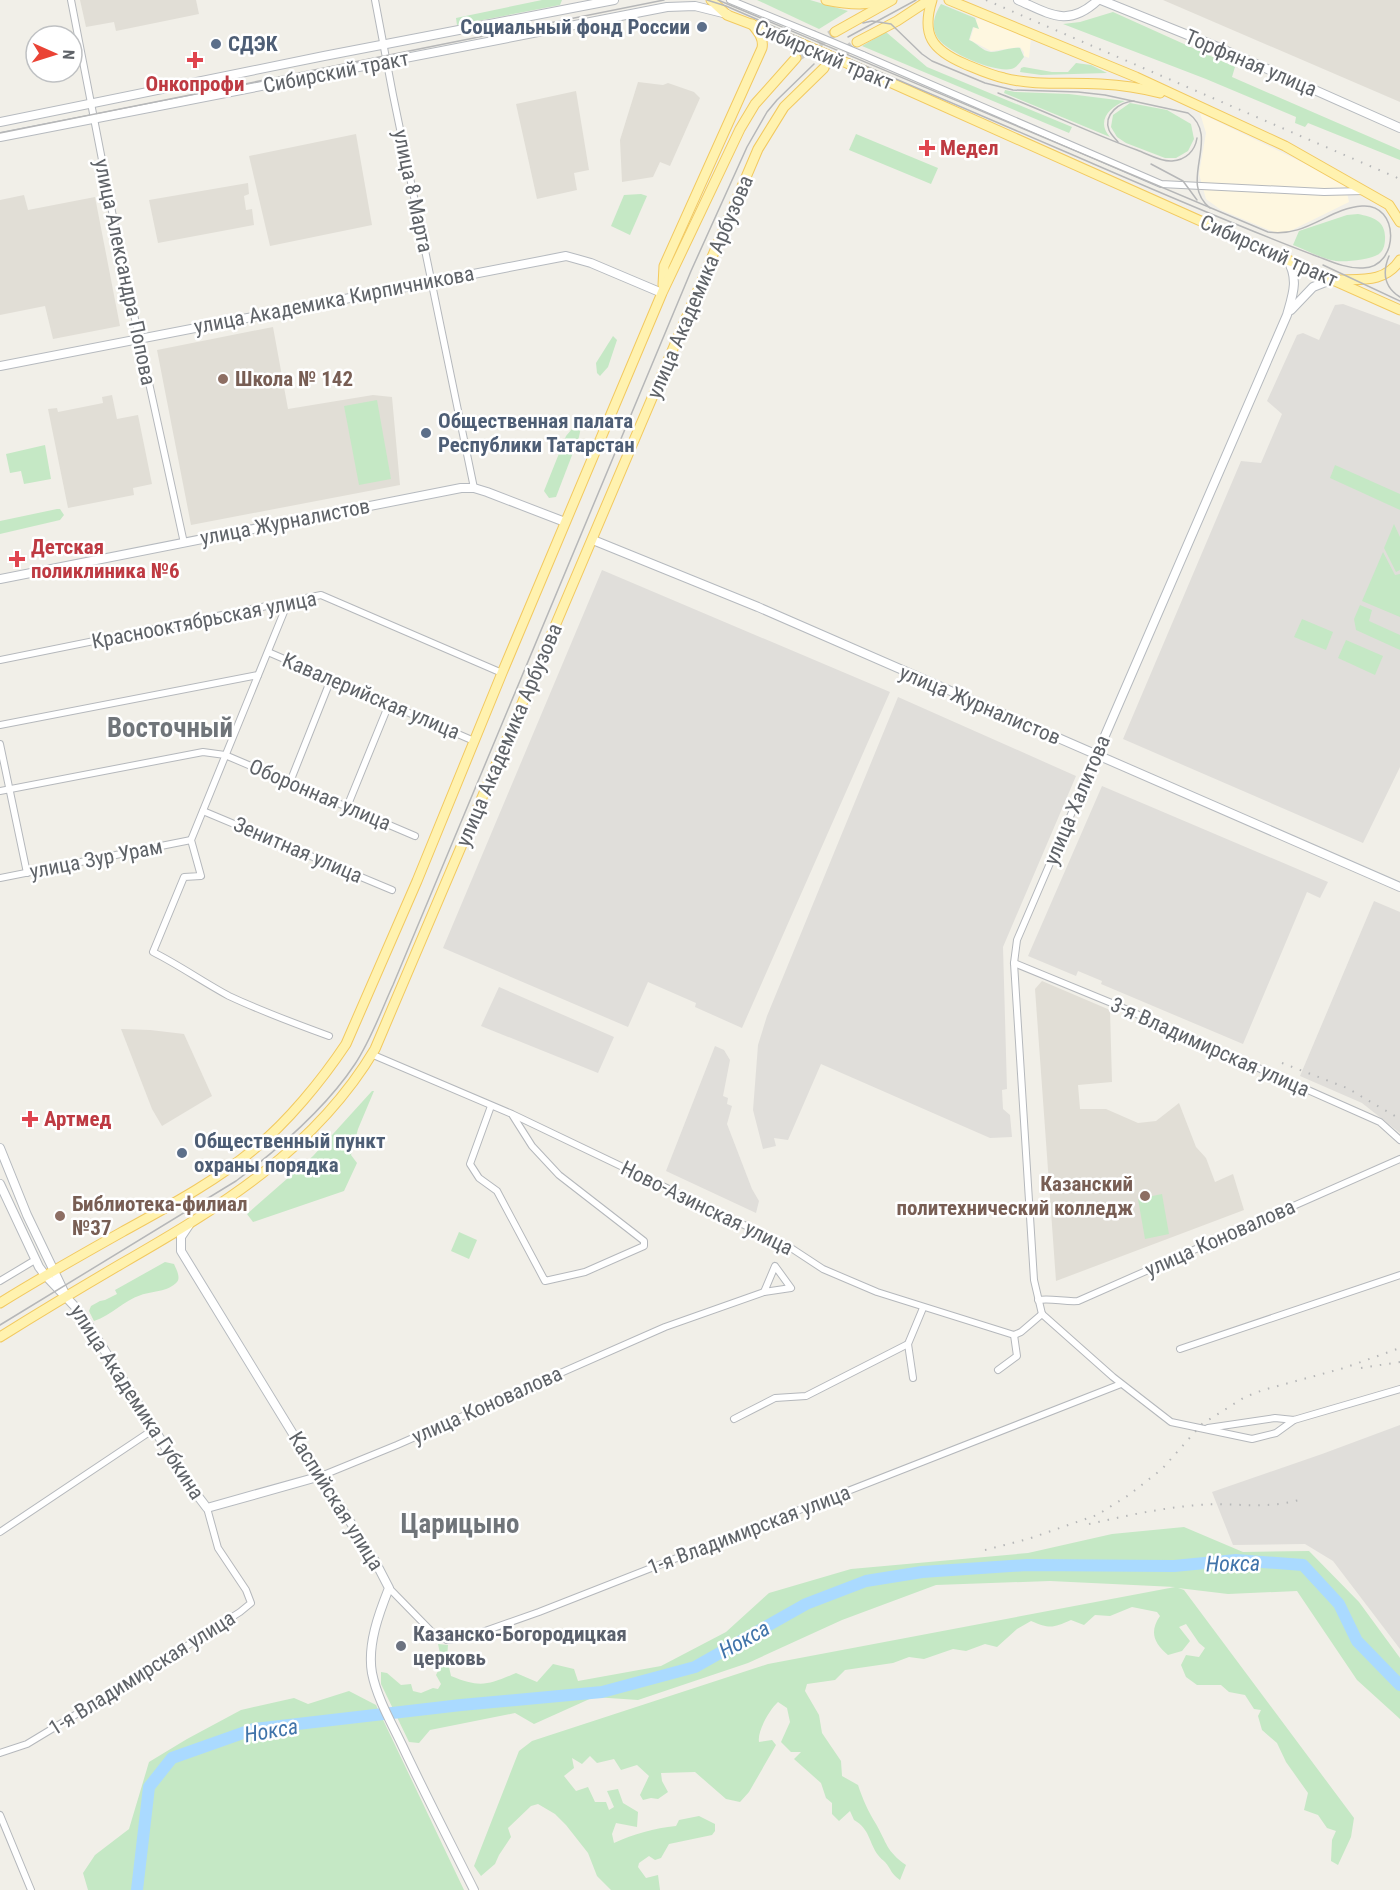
<svg xmlns="http://www.w3.org/2000/svg" width="1400" height="1890" viewBox="0 0 1400 1890" font-family="'Roboto Condensed',sans-serif">
<style>
.commercial{fill:#fef7e0}
.industrial{fill:#e0deda}
.education{fill:#e1ded6}
.green{fill:#c5e8c5}
.lines{fill:none;stroke-linecap:round;stroke-linejoin:round}
.river{stroke:#aadaff;stroke-width:12}
.primary-tunnel{stroke:#ccccc8;stroke-width:9;stroke-dasharray:9 4.5;stroke-linecap:butt}
.street-casing{stroke:#b5b8bc;stroke-width:8}
.secondary-casing{stroke:#b6babf;stroke-width:10}
.primary-casing{stroke:#f2c960;stroke-width:11}
.street{stroke:#fff;stroke-width:6}
.secondary{stroke:#fff;stroke-width:8}
.primary{stroke:#fff2af;stroke-width:9}
.tram{stroke:#b6b7b8;stroke-width:1.5}
.rail{stroke:#b6b7b8;stroke-width:2;stroke-dasharray:1.5 8;stroke-linecap:butt}
.street-bridge-casing{stroke:#b5b8bc;stroke-width:8;stroke-linecap:butt}
.primary-bridge-casing{stroke:#f2c960;stroke-width:11;stroke-linecap:butt}
.street-bridge{stroke:#fff;stroke-width:6}
.primary-bridge{stroke:#fff2af;stroke-width:9}
.service-dot{fill:#5c6f8a;stroke:#fff;stroke-width:2}
.health-dot{fill:#e0444e;stroke:#fff;stroke-width:2}
.education-dot{fill:#8d6e63;stroke:#fff;stroke-width:2}
.worship-dot{fill:#6b7280;stroke:#fff;stroke-width:2}
.labels{text-anchor:middle;stroke-width:5;stroke-linejoin:round;paint-order:stroke}
.service-label{font-size:21px;font-weight:bold;fill:#4e5e75;stroke:#fff;text-anchor:start}
.street-label{font-size:21px;fill:#5f6368;stroke:#fff}
.health-label{font-size:21px;font-weight:bold;fill:#be3a42;stroke:#fff;text-anchor:start}
.education-label{font-size:21px;font-weight:bold;fill:#785e54;stroke:#fff;text-anchor:start}
.worship-label{font-size:21px;font-weight:bold;fill:#5b616d;stroke:#fff;text-anchor:start}
.water-label{font-size:22px;font-style:italic;fill:#4174aa;stroke:#fff}
.district-label{font-size:27px;font-weight:bold;fill:#70757a;stroke:#fff}
</style>
<rect width="100%" height="100%" fill="#f1efe8"/>
<g class="commercial">
<polygon points="977,18 1031,38 1029,58 1024,56 1024,52 1020,47 991,51 970,40"/>
<polygon points="1200,113 1345,183 1349,202 1288,232 1274,232 1221,210 1206,199 1199,174 1206,133"/>
</g>
<g class="industrial">
<polygon points="1343,304 1400,325 1400,767 1363,843 1123,739 1241,461 1261,463 1282,414 1267,401 1297,335 1303,333 1319,340 1335,305"/>
<polygon points="602,570 890,692 742,1028 695,1007 696,1003 648,982 628,1027 443,948"/>
<polygon points="898,697 1076,776 1003,947 1007,1089 1002,1090 1003,1109 1010,1115 1012,1137 990,1138 821,1064 788,1140 774,1138 776,1146 763,1149 753,1110 758,1045 767,1016"/>
<polygon points="1102,786 1328,882 1320,898 1307,892 1243,1044 1101,984 1102,981 1078,971 1076,976 1028,956"/>
<polygon points="1374,901 1400,912 1400,1133 1362,1103 1300,1076"/>
<polygon points="499,987 614,1037 598,1073 481,1026"/>
<polygon points="715,1046 724,1050 730,1060 723,1096 728,1098 727,1104 732,1106 727,1124 752,1189 759,1201 756,1213 666,1171"/>
<polygon points="1400,1425 1400,1649 1333,1561 1305,1544 1233,1545 1212,1492 1322,1454"/>
</g>
<g class="education">
<polygon points="80,0 196,0 199,14 116,31 114,22 86,27"/>
<polygon points="1163,0 1400,0 1400,102"/>
<polygon points="638,82 663,85 668,83 694,92 700,98 670,166 660,162 653,177 622,182 620,140"/>
<polygon points="576,91 589,170 574,173 577,190 537,199 516,104"/>
<polygon points="356,134 372,225 270,246 249,156"/>
<polygon points="248,183 249,194 244,196 246,210 252,209 254,225 158,243 149,200"/>
<polygon points="24,195 28,210 95,197 120,326 53,339 45,306 0,315 0,200"/>
<polygon points="273,327 288,409 373,395 392,397 400,485 191,525 157,350"/>
<polygon points="112,395 117,419 138,415 152,484 133,488 134,495 68,508 48,409 57,408 58,412 103,403 102,397"/>
<polygon points="1042,981 1110,1010 1112,1082 1078,1085 1080,1109 1106,1109 1138,1123 1156,1121 1179,1103 1196,1147 1206,1158 1215,1182 1233,1174 1244,1210 1056,1281 1035,989"/>
<polygon points="121,1029 150,1030 184,1034 212,1096 162,1126 152,1109"/>
</g>
<g class="green">
<polygon points="542,0 562,0 560,5 457,25 456,18"/>
<polygon points="757,0 810,0 848,11 819,29"/>
<path d="M 941,4 L 975,18 L 979,29 L 973,27 L 969,40 C 977,43 982,51 991,52 C 1001,52 1010,47 1020,48 L 1024,57 C 1020,62 1017,68 1011,69 C 995,73 942,51 936,35 C 931,25 935,14 941,4 Z"/>
<polygon points="1113,12 1235,67 1232,77 1400,150 1400,160 1308,123 1305,127 1295,123 1296,117 1206,79 1063,24 1080,22"/>
<polygon points="886,32 927,67 1072,127 1069,133 862,46"/>
<polygon points="1076,63 1091,65 1107,73 1041,75 1020,72 1021,68 1024,67 1052,72 1068,72"/>
<path d="M 1005,90 L 1015,92 L 1069,94 L 1125,101 C 1109,107 1096,122 1110,137 L 1004,93 Z"/>
<polygon points="1130,103 1167,110 1191,124 1194,139 1188,151 1176,158 1165,158 1126,143 1117,137 1111,127 1113,115"/>
<polygon points="856,134 938,168 931,184 849,150"/>
<polygon points="641,194 647,196 630,235 611,226 624,195"/>
<path d="M 1358,214 C 1373,217 1386,221 1385,239 C 1385,243 1384,249 1381,252 C 1375,260 1346,262 1336,261 C 1322,259 1306,250 1293,245 L 1299,231 L 1347,215 Z"/>
<polygon points="613,336 617,340 608,367 600,376 597,373 596,363"/>
<polygon points="377,400 391,479 359,485 344,406"/>
<polygon points="577,423 581,427 579,437 556,497 549,498 544,491 566,436"/>
<polygon points="45,445 51,479 24,484 21,471 10,473 6,454"/>
<polygon points="1335,465 1400,494 1400,510 1330,478"/>
<polygon points="57,509 60,509 64,515 60,520 0,534 0,521"/>
<polygon points="1394,524 1400,537 1400,570 1396,572 1384,548"/>
<polygon points="1383,552 1395,575 1400,574 1400,617 1362,601"/>
<polygon points="1360,605 1372,610 1369,621 1400,635 1400,650 1356,630 1354,619"/>
<polygon points="1302,619 1333,632 1326,650 1294,637"/>
<polygon points="1346,640 1383,656 1375,675 1338,658"/>
<polygon points="372,1091 374,1091 358,1129 351,1155 357,1163 344,1191 253,1222 247,1214 313,1156"/>
<polygon points="1162,1194 1169,1234 1145,1239 1138,1199"/>
<polygon points="459,1232 477,1240 469,1259 451,1251"/>
<path d="M 165,1262 L 174,1264 C 176,1269 181,1277 177,1282 C 168,1292 152,1291 141,1295 C 123,1301 112,1315 94,1321 L 89,1311 L 91,1306 L 100,1301 L 105,1300 L 117,1294 L 115,1290 Z"/>
<path d="M 1184,1527 L 1243,1552 L 1309,1551 L 1359,1602 L 1400,1658 L 1400,1719 L 1357,1680 L 1297,1591 L 1228,1594 L 1178,1588 L 1184,1590 L 1354,1818 L 1351,1837 L 1338,1865 L 1331,1861 L 1332,1840 L 1336,1831 L 1327,1828 L 1318,1815 L 1304,1810 L 1308,1793 L 1286,1762 L 1277,1743 L 1262,1730 L 1258,1716 L 1261,1710 L 1254,1709 L 1245,1695 L 1229,1692 L 1221,1685 L 1197,1685 L 1186,1677 L 1181,1665 L 1186,1655 L 1199,1657 L 1205,1648 L 1199,1643 L 1186,1624 L 1179,1627 L 1190,1641 L 1182,1651 L 1168,1655 C 1154,1643 1149,1632 1160,1616 L 1157,1612 L 1132,1607 L 1110,1616 L 1095,1615 L 1084,1625 L 1071,1620 C 1053,1628 1050,1629 1031,1621 L 1017,1629 L 997,1647 L 985,1644 L 966,1651 L 953,1649 L 924,1659 L 909,1657 L 893,1663 L 845,1670 L 835,1680 L 807,1684 L 805,1691 L 819,1715 L 822,1733 L 841,1761 L 842,1776 L 858,1785 C 863,1800 868,1811 876,1824 C 887,1843 886,1851 906,1865 L 900,1880 C 890,1873 892,1870 885,1862 C 883,1860 880,1858 878,1855 C 869,1843 870,1829 854,1820 L 850,1811 L 839,1821 L 832,1814 L 832,1803 L 826,1798 L 821,1783 L 794,1759 L 801,1752 L 791,1752 L 781,1742 L 790,1722 L 787,1708 L 778,1702 C 770,1709 757,1731 759,1742 L 772,1740 L 776,1745 L 749,1792 L 740,1802 L 726,1799 L 695,1772 L 661,1773 L 662,1781 L 668,1792 L 658,1799 L 651,1798 L 643,1800 L 640,1795 L 649,1776 L 637,1765 L 621,1770 L 614,1759 L 597,1763 L 590,1756 L 582,1764 L 572,1758 L 574,1768 L 564,1776 L 576,1791 L 588,1787 L 595,1802 L 606,1802 L 609,1810 L 614,1807 L 607,1791 L 618,1789 L 623,1803 L 638,1812 L 637,1827 L 616,1823 L 612,1834 L 614,1843 C 634,1834 654,1828 676,1826 L 679,1820 L 699,1816 L 715,1824 L 715,1831 L 712,1835 L 669,1844 L 661,1858 L 655,1860 L 649,1856 L 639,1863 L 638,1867 L 646,1878 L 658,1875 L 660,1890 L 611,1890 L 597,1876 L 588,1853 L 566,1825 L 555,1814 L 538,1804 L 531,1806 L 508,1828 L 511,1837 L 499,1855 L 495,1864 L 481,1876 L 474,1866 L 519,1751 L 532,1741 L 768,1664 L 1175,1587 L 1050,1581 L 936,1585 L 842,1620 L 748,1663 L 638,1700 L 594,1697 L 534,1724 L 515,1713 L 430,1730 L 419,1743 L 409,1742 L 381,1684 L 381,1672 L 387,1673 L 401,1685 L 411,1684 L 413,1691 L 421,1693 L 433,1688 L 438,1689 L 441,1684 L 436,1675 L 442,1663 L 438,1644 L 448,1645 L 447,1658 L 451,1676 C 480,1688 488,1685 516,1673 L 537,1682 L 553,1664 L 574,1669 L 578,1681 L 661,1666 L 726,1632 L 769,1593 L 851,1569 L 1028,1553 L 1112,1534 Z"/>
<polygon points="349,1691 376,1705 464,1890 88,1890 83,1873 95,1855 129,1829 149,1762 187,1739 241,1710 294,1698 308,1704"/>
</g>
<g class="lines">
<polyline class="river" points="137,1890 149,1787 172,1758 254,1729 461,1705 602,1692 695,1667 806,1604 866,1581 922,1572 1027,1565 1174,1566 1236,1560 1303,1565 1339,1604 1357,1641 1400,1685"/>
<g class="primary-tunnel">
<polyline points="796,58 835,32"/>
<polyline points="824,68 857,42"/>
</g>
<g class="street-casing">
<g id="street">
<polyline points="71,0 116,232 184,543"/>
<polyline points="375,0 393,95 474,488"/>
<polyline points="730,0 813,34"/>
<polyline points="863,55 1161,184 1324,192 1364,191"/>
<path d="M 288,602 L 191,840 L 201,876 L 184,877 L 153,952 C 179,965 203,982 229,996 C 261,1011 296,1024 329,1036"/>
<polyline points="268,652 474,741"/>
<polyline points="0,660 321,595 502,673"/>
<polyline points="0,725 258,675"/>
<polyline points="0,744 27,873"/>
<polyline points="290,782 331,679"/>
<polyline points="0,791 203,752 225,755 415,836"/>
<polyline points="347,807 389,704"/>
<polyline points="203,811 392,890"/>
<polyline points="0,878 191,840"/>
<polyline points="1014,963 1114,1004 1380,1122 1400,1140"/>
<polyline points="371,1054 512,1114 788,1246 823,1269 877,1292 1014,1335 1021,1332 1042,1314"/>
<polyline points="491,1106 470,1164 479,1178 497,1191 545,1281 585,1272 644,1246 644,1241 559,1175 532,1146 513,1116"/>
<polygon points="775,1266 791,1288 764,1292"/>
<polyline points="0,1281 35,1260"/>
<path d="M 1038,1300 C 1052,1298 1064,1302 1078,1301 L 1400,1159"/>
<polyline points="1042,1314 1034,1280 1014,963 1017,940 1097,754"/>
<polyline points="1042,1314 1113,1377 1171,1422 1252,1439 1276,1433 1294,1420"/>
<polyline points="908,1344 913,1378"/>
<polyline points="1180,1349 1400,1275"/>
<polyline points="998,1370 1017,1356 1014,1335"/>
<polyline points="734,1419 775,1398 806,1396 908,1344 923,1308"/>
<polyline points="1208,1428 1275,1418 1294,1420 1400,1389"/>
<polyline points="321,1476 397,1445 665,1327 764,1292"/>
<polyline points="0,1532 154,1429"/>
<polyline points="389,1588 434,1634 447,1640 465,1638 539,1612 1121,1384"/>
<polyline points="0,1753 27,1744 143,1674 240,1612 251,1603 246,1590 218,1548 207,1508"/>
<polyline points="0,1815 31,1890"/>
</g>
</g>
<g class="secondary-casing">
<g id="secondary">
<path d="M 1018,0 C 1050,14 1068,28 1098,0"/>
<polyline points="1101,0 1220,48 1400,128"/>
<polyline points="0,122 324,56 614,0"/>
<polyline points="0,137 667,7 695,6 727,14"/>
<polyline points="1291,310 1313,287 1333,279"/>
<polyline points="0,366 566,256 591,263 662,293"/>
<polyline points="593,540 758,607 1400,887"/>
<polyline points="0,579 461,488 474,488 487,492 565,522"/>
<path d="M 1097,754 L 1287,315 C 1293,294 1299,279 1287,259"/>
<polyline points="0,1148 27,1215 66,1296"/>
<polyline points="0,1184 39,1267 45,1275 81,1313 188,1483 207,1508 321,1476"/>
<path d="M 189,1225 L 181,1237 L 181,1251 L 312,1465 L 321,1476 L 375,1561 L 389,1588 C 379,1613 367,1645 372,1673 C 377,1698 391,1722 402,1745 C 425,1794 450,1842 474,1890"/>
</g>
</g>
<g class="primary-casing">
<g id="primary">
<polyline points="711,0 727,15 800,43"/>
<path d="M 826,0 C 845,4 865,6 883,1"/>
<path d="M 932,0 C 921,35 932,50 965,64 C 977,69 990,75 1004,78 C 1035,86 1068,82 1101,84 C 1121,85 1141,88 1160,93"/>
<polyline points="949,0 1136,77 1285,146 1389,205 1400,222"/>
<polyline points="835,32 892,0"/>
<polyline points="857,42 897,21 929,0"/>
<polyline points="849,64 1400,310"/>
<path d="M 1337,280 C 1361,279 1385,283 1400,260"/>
<path d="M 663,285 L 664,266 L 762,48 C 764,38 758,32 752,24"/>
<path d="M 0,1303 C 40,1278 81,1255 122,1232 C 167,1207 213,1183 253,1150 C 287,1123 322,1080 346,1044 L 417,881 L 502,673 L 662,293 L 740,129 L 755,104 L 796,58"/>
<path d="M 0,1337 C 40,1312 80,1288 121,1264 C 220,1207 315,1150 375,1049 L 758,149 L 784,107 L 824,68"/>
</g>
</g>
<use href="#street" class="street"/>
<use href="#secondary" class="secondary"/>
<use href="#primary" class="primary"/>
<g class="tram">
<path d="M 707,0 L 726,6 C 837,53 948,101 1059,149 C 1145,186 1231,224 1319,257 C 1332,262 1348,269 1363,268 C 1400,267 1400,203 1362,206 C 1329,208 1306,238 1268,232 L 718,0"/>
<path d="M 863,23 L 872,21 L 891,24 L 922,54 L 932,61 L 985,83 L 1013,90 L 1078,92 L 1105,95 L 1188,113 C 1222,137 1177,182 1210,208"/>
<polyline points="848,37 916,0"/>
<path d="M 998,93 C 1045,111 1090,133 1137,150 C 1148,154 1161,162 1172,161 C 1186,160 1195,151 1197,138"/>
<polyline points="0,133 664,0"/>
<path d="M 1118,142 C 1115,138 1111,135 1109,130 C 1103,114 1120,102 1134,101"/>
<polyline points="1151,164 1183,181 1197,200"/>
<path d="M 1389,256 C 1382,273 1384,287 1400,297"/>
<polyline points="1323,265 1400,301"/>
<path d="M 0,1325 L 236,1181 C 277,1150 326,1108 355,1064 C 371,1040 381,1011 393,985 L 691,271 L 747,147 L 767,112 L 777,100 L 814,64"/>
</g>
<g class="rail">
<polyline points="986,0 1400,179"/>
<polyline points="1282,1063 1347,1088 1400,1119"/>
<polyline points="1361,1368 1400,1362"/>
<path d="M 1089,1524 C 1125,1516 1161,1508 1198,1505 C 1234,1502 1263,1510 1299,1500"/>
<polyline points="985,1550 1028,1539 1097,1515 1129,1495 1162,1469 1202,1424 1245,1397 1263,1390 1344,1368 1400,1348"/>
</g>
<g class="street-bridge-casing">
<polyline id="street-bridge" points="813,34 863,55"/>
</g>
<g class="primary-bridge-casing">
<polyline id="primary-bridge" points="800,43 849,64"/>
</g>
<use href="#street-bridge" class="street-bridge"/>
<use href="#primary-bridge" class="primary-bridge"/>
</g>
<g class="service-dot">
<circle cx="702" cy="27" r="6"/>
<circle cx="216" cy="44" r="6"/>
<circle cx="426" cy="433" r="6"/>
<circle cx="182" cy="1153" r="6"/>
</g>
<g class="health-dot">
<path d="M192 51h6v6h6v6h-6v6h-6v-6h-6v-6h6z"/>
<path d="M924 139h6v6h6v6h-6v6h-6v-6h-6v-6h6z"/>
<path d="M14 550h6v6h6v6h-6v6h-6v-6h-6v-6h6z"/>
<path d="M27 1110h6v6h6v6h-6v6h-6v-6h-6v-6h6z"/>
</g>
<g class="education-dot">
<circle cx="223" cy="379" r="6"/>
<circle cx="1145" cy="1196" r="6"/>
<circle cx="60" cy="1216" r="6"/>
</g>
<circle class="worship-dot" cx="401" cy="1646" r="6"/>
<g class="labels">
<g class="service-label">
<text x="690" y="34" text-anchor="end">Социальный фонд России</text>
<text x="228" y="51">СДЭК</text>
<text x="438" y="428">Общественная палата<tspan x="438" dy="24">Республики Татарстан</tspan></text>
<text x="194" y="1148">Общественный пункт<tspan x="194" dy="24">охраны порядка</tspan></text>
</g>
<g class="street-label">
<text transform="translate(824 55) rotate(23)" y="7">Сибирский тракт</text>
<text transform="translate(1251 63) rotate(23)" y="7">Торфяная улица</text>
<text transform="translate(336 72) rotate(-11)" y="7">Сибирский тракт</text>
<text transform="translate(413 191) rotate(78)" y="7">улица 8 Марта</text>
<text transform="translate(1269 251) rotate(24)" y="7">Сибирский тракт</text>
<text transform="translate(125 272) rotate(78)" y="7">улица Александра Попова</text>
<text transform="translate(700 287) rotate(-67)" y="7">улица Академика Арбузова</text>
<text transform="translate(334 300) rotate(-11)" y="7">улица Академика Кирпичникова</text>
<text transform="translate(285 522) rotate(-11)" y="7">улица Журналистов</text>
<text transform="translate(204 620) rotate(-11)" y="7">Краснооктябрьская улица</text>
<text transform="translate(371 696) rotate(23)" y="7">Кавалерийская улица</text>
<text transform="translate(980 705) rotate(23)" y="7">улица Журналистов</text>
<text transform="translate(509 735) rotate(-67)" y="7">улица Академика Арбузова</text>
<text transform="translate(320 795) rotate(23)" y="7">Оборонная улица</text>
<text transform="translate(1077 800) rotate(-67)" y="7">улица Халитова</text>
<text transform="translate(298 850) rotate(23)" y="7">Зенитная улица</text>
<text transform="translate(96 859) rotate(-11)" y="7">улица Зур Урам</text>
<text transform="translate(1210 1047) rotate(24)" y="7">3-я Владимирская улица</text>
<text transform="translate(707 1208) rotate(26)" y="7">Ново-Азинская улица</text>
<text transform="translate(1220 1238) rotate(-24)" y="7">улица Коновалова</text>
<text transform="translate(137 1402) rotate(57)" y="7">улица Академика Губкина</text>
<text transform="translate(487 1405) rotate(-24)" y="7">улица Коновалова</text>
<text transform="translate(336 1501) rotate(58)" y="7">Каспийская улица</text>
<text transform="translate(749 1530) rotate(-21)" y="7">1-я Владимирская улица</text>
<text transform="translate(142 1673) rotate(-32)" y="7">1-я Владимирская улица</text>
</g>
<g class="health-label">
<text x="195" y="91" text-anchor="middle">Онкопрофи</text>
<text x="940" y="155">Медел</text>
<text x="31" y="554">Детская<tspan x="31" dy="24">поликлиника №6</tspan></text>
<text x="44" y="1126">Артмед</text>
</g>
<g class="education-label">
<text x="235" y="386">Школа № 142</text>
<text x="1133" y="1191" text-anchor="end">Казанский<tspan x="1133" dy="24">политехнический колледж</tspan></text>
<text x="72" y="1211">Библиотека-филиал<tspan x="72" dy="24">№37</tspan></text>
</g>
<g class="worship-label">
<text x="413" y="1641">Казанско-Богородицкая<tspan x="413" dy="24">церковь</tspan></text>
</g>
<g class="water-label">
<text transform="translate(1233 1563) rotate(-1)" y="8">Нокса</text>
<text transform="translate(744 1639) rotate(-29)" y="8">Нокса</text>
<text transform="translate(271 1730) rotate(-10)" y="8">Нокса</text>
</g>
<g class="district-label">
<text x="170" y="737">Восточный</text>
<text x="460" y="1533">Царицыно</text>
</g>
</g>
<g transform="translate(54 54) rotate(93)"><circle r="28" fill="#ffffff" stroke="#bfc1c3" stroke-width="1.5"/>
<path d="M0-4.5L10 22L0 15L-10 22Z" fill="#ea4335"/>
<text y="-9" font-size="16" font-weight="bold" text-anchor="middle" fill="#5f6368">N</text>
</g>
</svg>
